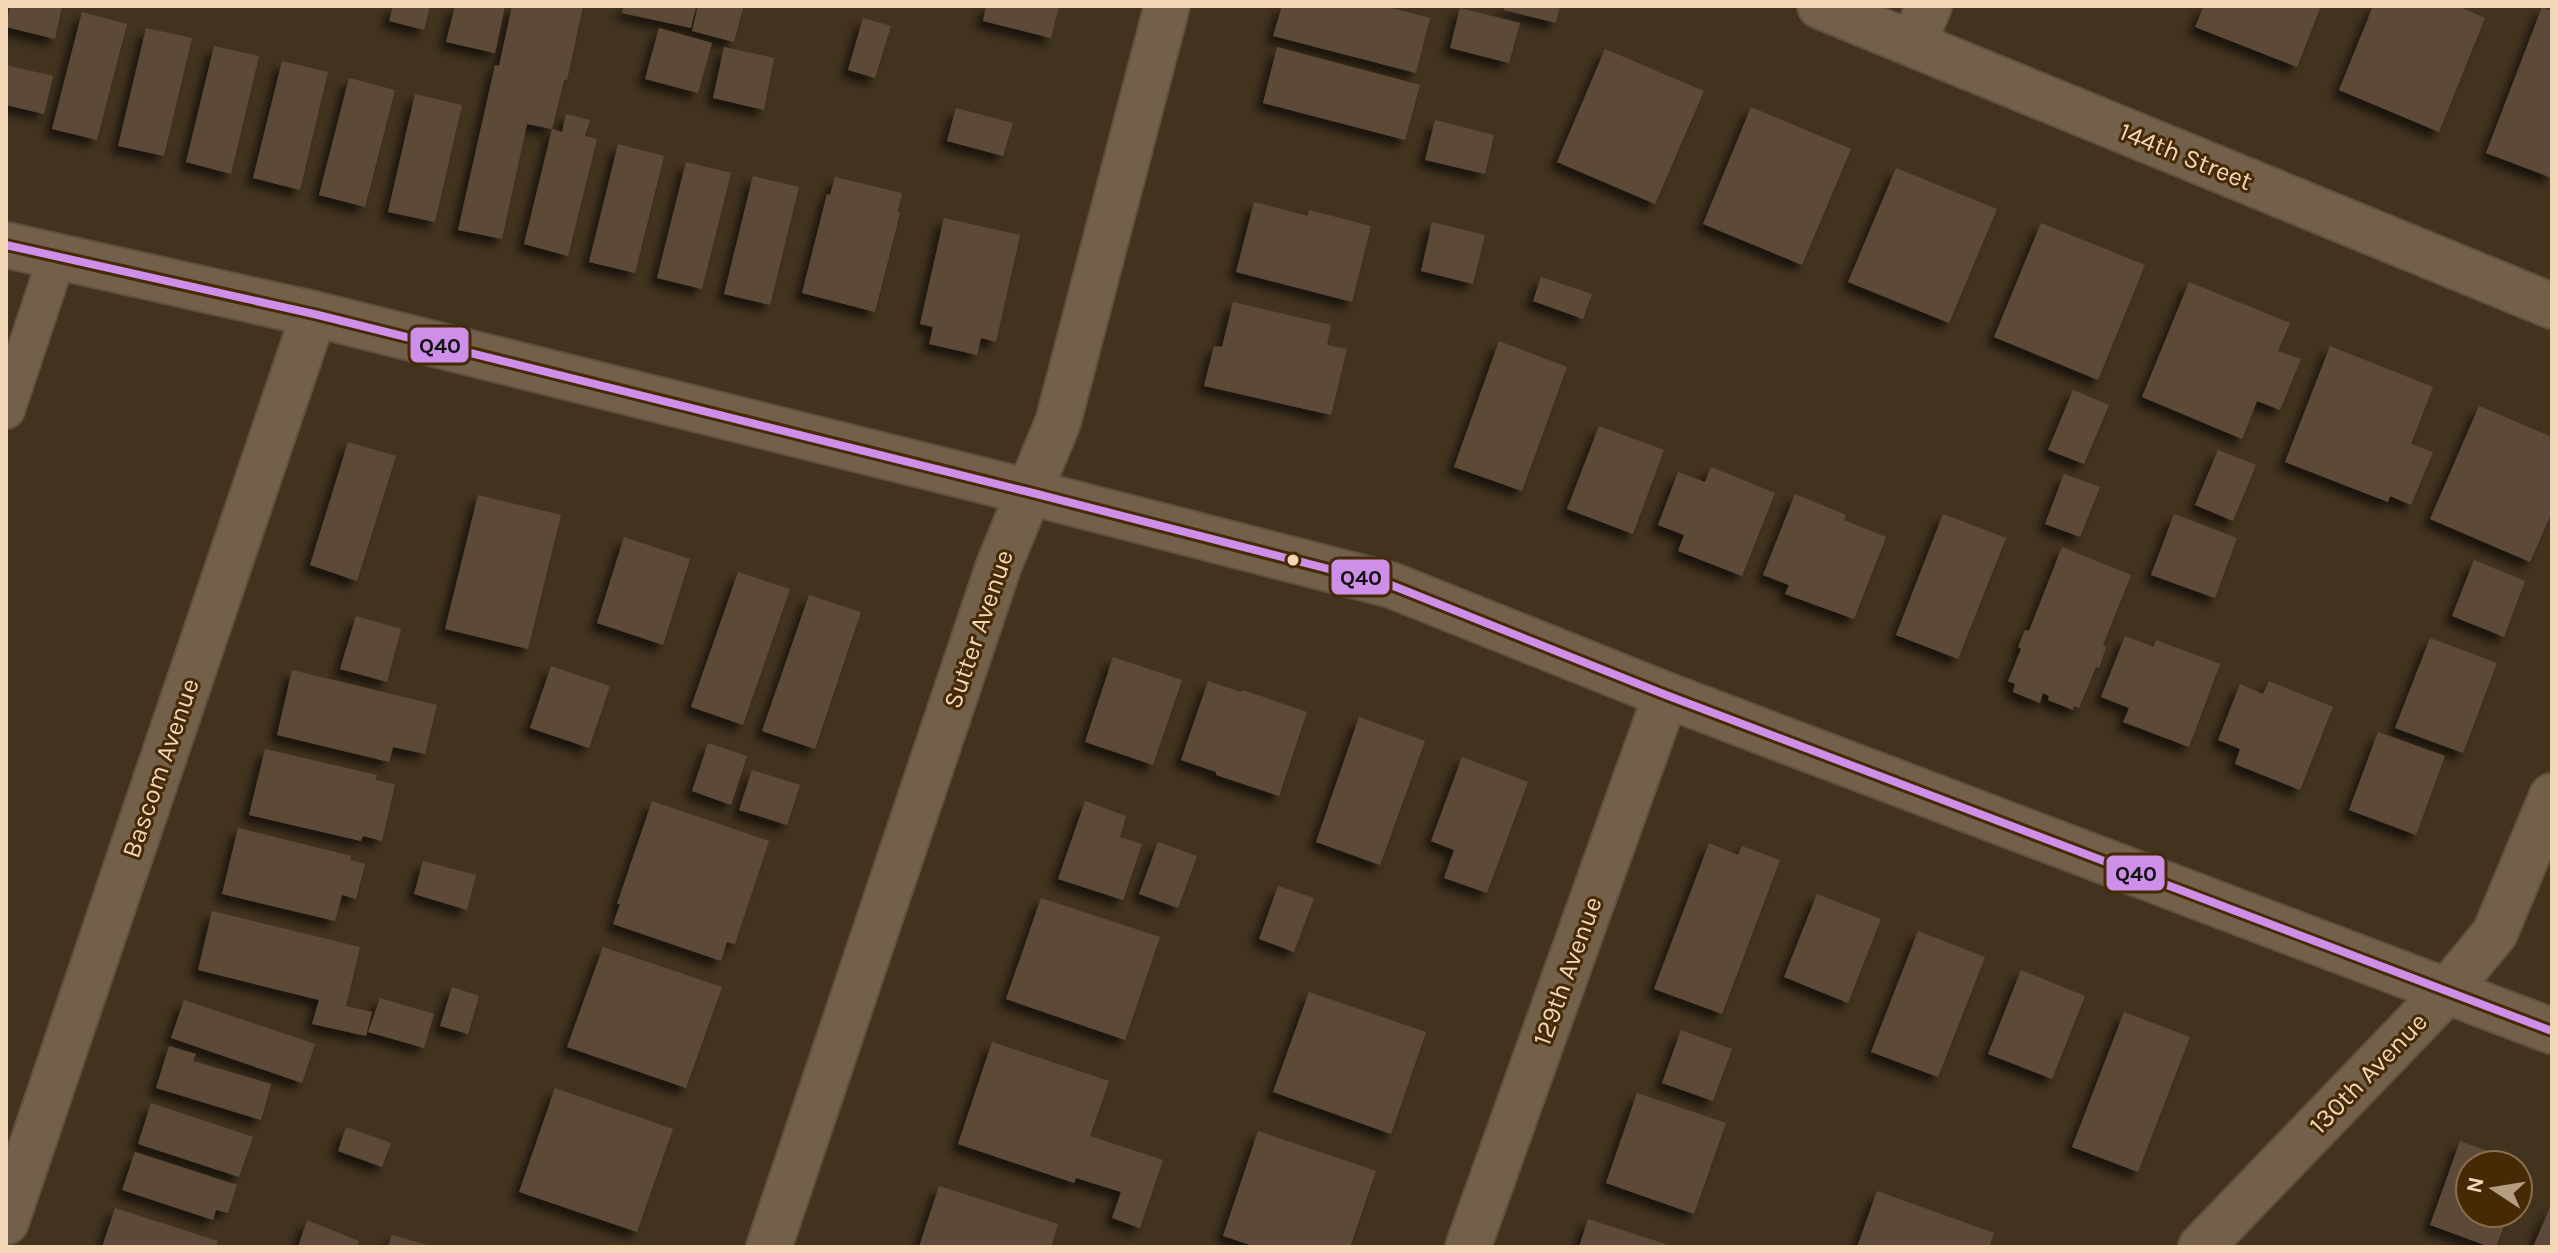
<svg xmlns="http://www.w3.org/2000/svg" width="2558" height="1253" viewBox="0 0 2558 1253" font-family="Karla,sans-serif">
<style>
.building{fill:#5d4a38;filter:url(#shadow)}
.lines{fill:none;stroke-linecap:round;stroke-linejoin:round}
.service-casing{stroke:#5f513f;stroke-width:40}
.minor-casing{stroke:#5f513f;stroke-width:48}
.service{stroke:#72604a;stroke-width:36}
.minor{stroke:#72604a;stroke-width:44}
.bus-1-casing{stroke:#452a05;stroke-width:14}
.bus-1{stroke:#ce8fe9;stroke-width:8}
.bus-dot{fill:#f2d6b6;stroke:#452a05;stroke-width:3}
.labels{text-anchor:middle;stroke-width:6;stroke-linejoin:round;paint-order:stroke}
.street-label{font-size:26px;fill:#f2d6b6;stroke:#452a05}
.line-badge{stroke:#452a05;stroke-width:3}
.pale-badge-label{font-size:22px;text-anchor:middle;font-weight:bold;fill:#111}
</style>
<defs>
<filter id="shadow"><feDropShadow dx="-7" dy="7" stdDeviation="4" flood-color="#0009"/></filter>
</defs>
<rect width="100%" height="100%" fill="#42331f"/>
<g class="building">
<polygon points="10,6 62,6 55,39 6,27"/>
<polygon points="393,6 430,6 424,30 389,21"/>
<polygon points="455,6 505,6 495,53 446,42"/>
<polygon points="512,6 583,6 567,80 564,80 552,129 562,132 566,114 590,120 585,136 597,139 568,256 524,244 552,129 527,124 502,239 458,230 495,65 499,66"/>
<polygon points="624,6 696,6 691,28 622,13"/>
<polygon points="698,6 733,6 743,8 734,42 692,31"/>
<polygon points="986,6 1059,6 1051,38 983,21"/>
<polygon points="1282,6 1383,6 1430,18 1416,73 1273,36"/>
<polygon points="1504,6 1560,6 1556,23 1504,10"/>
<polygon points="2204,6 2321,6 2297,67 2195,27"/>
<polygon points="2373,6 2457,6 2485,18 2439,132 2339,90"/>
<polygon points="2542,7 2552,11 2552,178 2486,153"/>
<polygon points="1460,8 1520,23 1509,63 1450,48"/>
<polygon points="82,12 127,24 97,140 52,129"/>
<polygon points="863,18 891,26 875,78 848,70"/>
<polygon points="146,28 192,38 164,156 118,146"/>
<polygon points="659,28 712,43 698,93 645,79"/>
<polygon points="214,46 259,56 231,174 186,162"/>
<polygon points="724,47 774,58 764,110 713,98"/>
<polygon points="1277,47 1420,85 1405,140 1263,103"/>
<polygon points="1605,49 1704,91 1655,204 1557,162"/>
<polygon points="282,61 328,72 300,190 253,178"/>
<polygon points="6,65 53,76 44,114 6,105"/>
<polygon points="349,78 395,90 365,207 319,195"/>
<polygon points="415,94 462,105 435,222 388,212"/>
<polygon points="1751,107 1851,149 1802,265 1703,224"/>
<polygon points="956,108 1013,123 1003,156 947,141"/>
<polygon points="1435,120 1494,135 1485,174 1425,160"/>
<polygon points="618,144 664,156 635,273 589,262"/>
<polygon points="686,162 731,173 702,289 657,278"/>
<polygon points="1896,168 1997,209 1949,323 1848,282"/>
<polygon points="753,176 799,187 770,305 724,294"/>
<polygon points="835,177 902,193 898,211 900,213 875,312 802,293 827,194 830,195"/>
<polygon points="1254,202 1308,216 1309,210 1371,226 1352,302 1236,272"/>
<polygon points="944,218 1020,235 996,342 981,338 977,355 929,344 933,327 920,324"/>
<polygon points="1432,222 1485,235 1473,284 1421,271"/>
<polygon points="2041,223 2145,265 2098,380 1994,337"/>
<polygon points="1541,277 1592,294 1583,319 1533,301"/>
<polygon points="2189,282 2290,323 2278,351 2301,359 2280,410 2257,401 2242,439 2142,397"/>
<polygon points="1233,302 1331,325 1327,345 1347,349 1331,415 1204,386 1214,346 1222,347"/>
<polygon points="1499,341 1567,367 1522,491 1454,467"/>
<polygon points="2330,346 2433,387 2411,444 2433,452 2411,505 2390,496 2388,502 2285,462"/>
<polygon points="2073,390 2109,405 2084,464 2048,450"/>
<polygon points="2479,406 2552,437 2552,512 2530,562 2430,519"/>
<polygon points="1599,426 1664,450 1633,534 1567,509"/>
<polygon points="348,442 396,456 357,581 310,565"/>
<polygon points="2218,450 2256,465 2233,521 2195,505"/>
<polygon points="1711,467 1775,493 1742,576 1678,551 1684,535 1658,525 1678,472 1705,482"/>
<polygon points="2064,474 2100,487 2080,537 2045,524"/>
<polygon points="1795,494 1846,515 1844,520 1886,537 1854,619 1785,594 1789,585 1763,575"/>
<polygon points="478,495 561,515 528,649 445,629"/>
<polygon points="1943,514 2006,538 1958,659 1896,635"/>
<polygon points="2174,514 2237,538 2215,598 2151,575"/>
<polygon points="624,537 690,559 663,645 597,623"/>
<polygon points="2062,547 2131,575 2103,645 2106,647 2099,668 2096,667 2079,708 2074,706 2073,710 2048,700 2049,696 2043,693 2040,703 2013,692 2015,684 2008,681 2021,649 2018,647 2025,630 2029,631"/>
<polygon points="2474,560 2525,581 2504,637 2452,616"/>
<polygon points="738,572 790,589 743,725 691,707"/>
<polygon points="809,595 861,612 815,749 762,731"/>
<polygon points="356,616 401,629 387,682 340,669"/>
<polygon points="2125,636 2154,647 2156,640 2220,664 2189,747 2123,722 2129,708 2101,697"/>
<polygon points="2430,638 2497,663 2463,753 2395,728"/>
<polygon points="1113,657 1182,680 1153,765 1085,742"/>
<polygon points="551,666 610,686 589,748 530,728"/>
<polygon points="292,670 437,705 425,754 393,747 389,762 277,735"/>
<polygon points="1208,681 1241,692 1243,690 1307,712 1279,796 1216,775 1216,772 1181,760"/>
<polygon points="2269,681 2333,707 2300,790 2235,764 2240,749 2218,740 2240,684 2263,694"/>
<polygon points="1359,717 1425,741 1380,865 1316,842"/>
<polygon points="2378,732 2445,756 2416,835 2349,810"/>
<polygon points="708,743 747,756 731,805 692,791"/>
<polygon points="265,749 377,775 375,780 395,784 382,841 363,836 361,841 249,815"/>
<polygon points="1462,757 1528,782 1487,893 1444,878 1454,850 1431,841"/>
<polygon points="752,770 800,785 787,825 739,810"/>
<polygon points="652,801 769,841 735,944 727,942 721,961 613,924 620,904 617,904"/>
<polygon points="1085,801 1126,816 1120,837 1142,844 1123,900 1058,879"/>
<polygon points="238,828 351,856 350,860 365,864 356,899 342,895 335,921 222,894"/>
<polygon points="1158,842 1197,856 1178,908 1139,894"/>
<polygon points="1709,843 1738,855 1742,846 1780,860 1722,1014 1654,989"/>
<polygon points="423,861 476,875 467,910 414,894"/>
<polygon points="1278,886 1314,898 1294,952 1259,939"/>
<polygon points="1817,894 1881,919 1848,1003 1784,977"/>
<polygon points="1041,898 1160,937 1125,1040 1006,999"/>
<polygon points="212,911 360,947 346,1006 372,1012 366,1036 312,1024 319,1000 198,970"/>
<polygon points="1918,931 1985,957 1938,1077 1871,1052"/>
<polygon points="603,947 722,987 686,1088 567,1047"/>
<polygon points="2021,970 2085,996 2052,1079 1988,1054"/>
<polygon points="452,987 479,996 468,1034 440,1026"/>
<polygon points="1309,992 1426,1032 1391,1134 1273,1092"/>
<polygon points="380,998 434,1014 424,1048 368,1032"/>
<polygon points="184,1000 315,1044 302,1083 171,1038"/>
<polygon points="2124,1012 2190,1037 2138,1172 2072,1147"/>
<polygon points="1681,1030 1732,1049 1713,1101 1662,1083"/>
<polygon points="992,1042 1109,1081 1090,1136 1163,1160 1140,1228 1112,1218 1121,1192 1076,1178 1074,1183 958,1144"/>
<polygon points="169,1046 196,1054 193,1061 271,1084 261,1120 156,1088"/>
<polygon points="555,1088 673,1129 637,1232 519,1192"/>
<polygon points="1637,1093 1726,1123 1694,1214 1606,1183"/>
<polygon points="151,1103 253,1137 239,1177 138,1144"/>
<polygon points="346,1127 391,1143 382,1167 338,1151"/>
<polygon points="1258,1131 1376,1171 1350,1247 1256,1247 1223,1236"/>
<polygon points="2460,1141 2526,1165 2518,1185 2518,1165 2470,1165 2470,1213 2509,1213 2496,1247 2490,1247 2430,1225"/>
<polygon points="135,1152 237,1185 228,1213 216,1210 213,1220 122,1190"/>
<polygon points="939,1186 1058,1224 1051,1247 919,1247"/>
<polygon points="1877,1191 1994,1233 1989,1247 1857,1247"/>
<polygon points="2552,1203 2552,1247 2533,1247"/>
<polygon points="115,1208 218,1241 216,1247 102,1247"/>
<polygon points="1588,1219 1672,1246 1672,1247 1579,1247"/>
<polygon points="307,1220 359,1241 357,1247 298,1247"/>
<polygon points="392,1235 431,1246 430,1247 388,1247"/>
</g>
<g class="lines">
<g class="service-casing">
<polyline id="service" points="6,410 57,257"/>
</g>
<g class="minor-casing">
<g id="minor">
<polyline points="1820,6 2552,306"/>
<polyline points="1913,43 1929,6"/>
<polyline points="6,245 314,314 1029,492 1391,585 1666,695 2552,1031"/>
<polyline points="6,1222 314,314"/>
<polyline points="769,1247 999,565 1058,422 1167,6"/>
<polyline points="1468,1247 1666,695"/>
<polyline points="2201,1247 2448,990 2495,933 2552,796"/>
</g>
</g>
<use href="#service" class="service"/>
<use href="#minor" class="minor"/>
<g class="bus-1-casing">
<polyline id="bus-1" points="6,245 314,314 1029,492 1391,585 1666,695 2552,1031"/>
</g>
<use href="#bus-1" class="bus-1"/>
</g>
<circle class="bus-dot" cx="1293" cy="560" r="7"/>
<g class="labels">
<g class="street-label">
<text transform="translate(2186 156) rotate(22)" y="9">144th Street</text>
<text transform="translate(978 629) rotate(-71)" y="9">Sutter Avenue</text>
<text transform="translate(160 768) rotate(-71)" y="9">Bascom Avenue</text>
<text transform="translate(1567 971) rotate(-70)" y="9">129th Avenue</text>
<text transform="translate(2368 1073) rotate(-46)" y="9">130th Avenue</text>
</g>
</g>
<g class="line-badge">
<rect x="409" y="326" width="61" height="38" rx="8" fill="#ce8fe9"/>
<rect x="1330" y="558" width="61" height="38" rx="8" fill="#ce8fe9"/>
<rect x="2105" y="854" width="61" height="38" rx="8" fill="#ce8fe9"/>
</g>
<g class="pale-badge-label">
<text x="440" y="353">Q40</text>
<text x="1361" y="585">Q40</text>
<text x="2136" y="881">Q40</text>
</g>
<rect width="2558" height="1253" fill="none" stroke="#f2d6b6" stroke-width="16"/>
<g transform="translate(2494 1189) rotate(282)"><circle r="38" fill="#452a05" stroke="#8a6f4c" stroke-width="2"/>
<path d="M0-6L14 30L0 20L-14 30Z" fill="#b49d81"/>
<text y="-12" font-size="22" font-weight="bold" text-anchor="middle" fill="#f2d6b6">N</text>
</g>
</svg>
